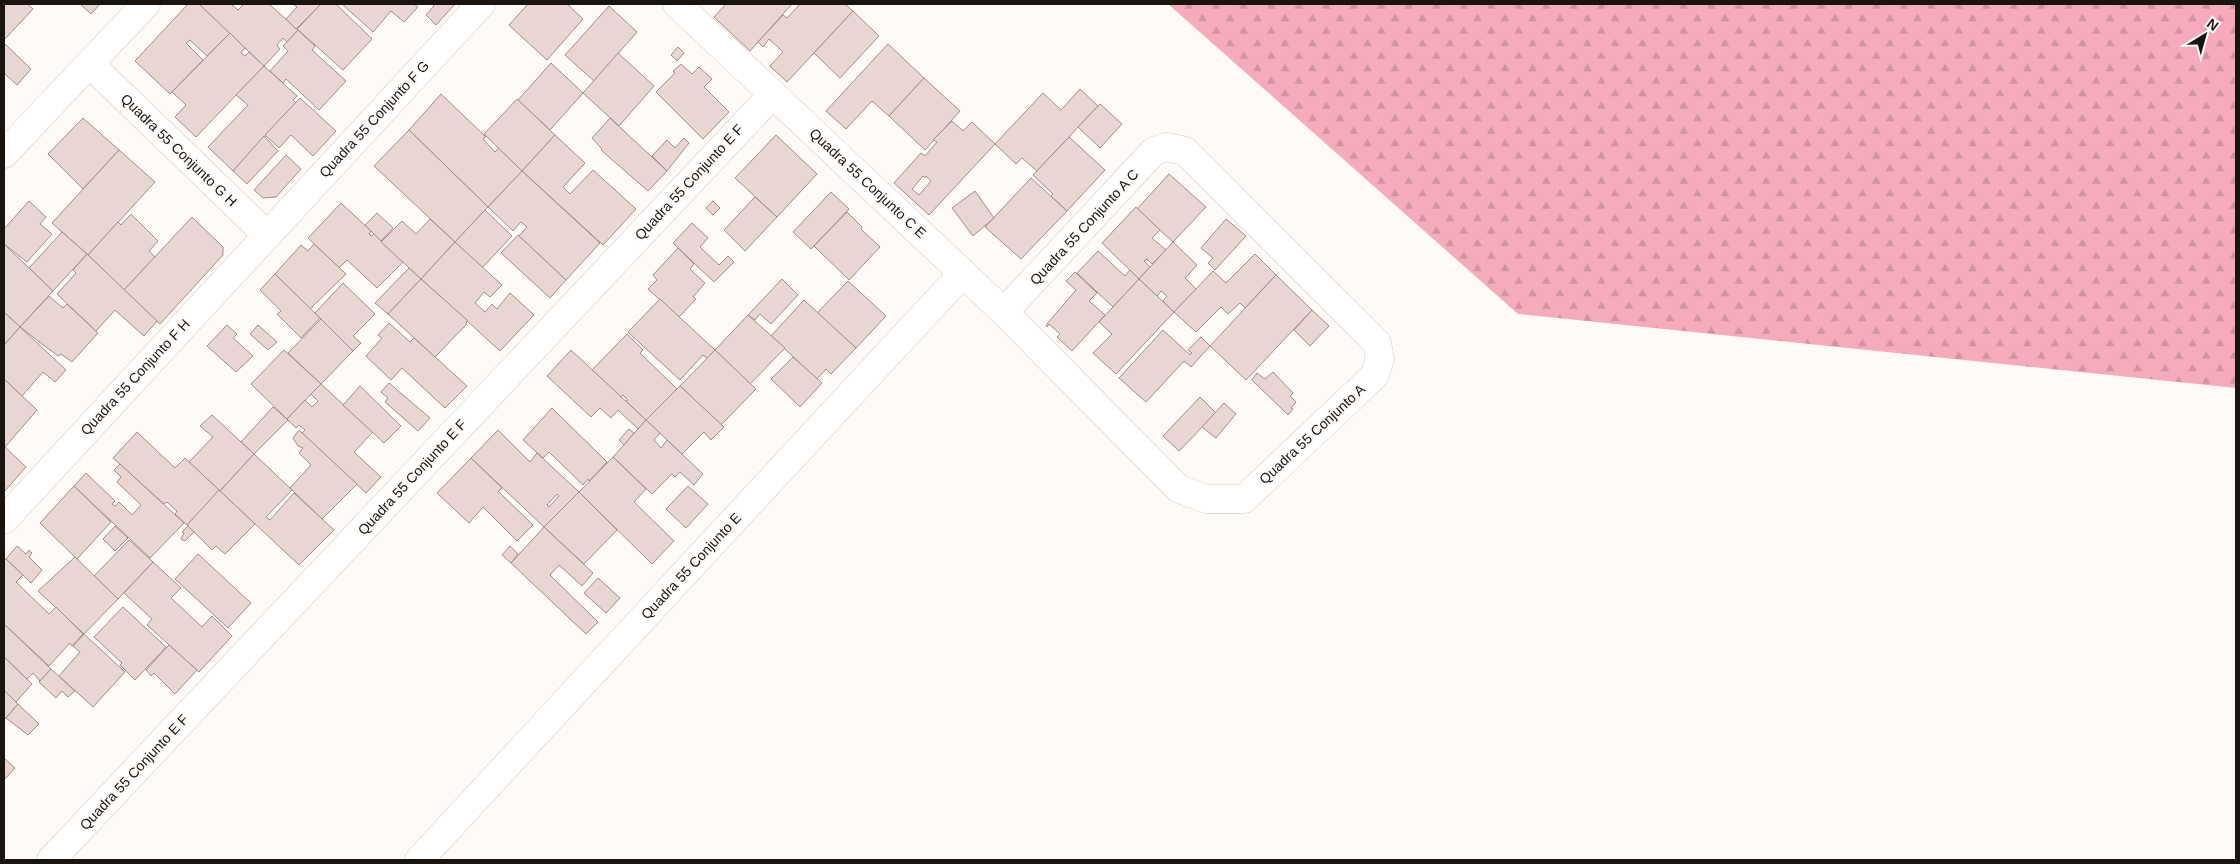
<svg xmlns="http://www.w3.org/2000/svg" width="2240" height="864" viewBox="0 0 2240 864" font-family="Helvetica,sans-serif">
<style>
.forest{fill:url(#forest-firs)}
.building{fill:#e9d5d1;stroke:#a08e8a;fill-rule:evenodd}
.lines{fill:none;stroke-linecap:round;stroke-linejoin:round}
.minor-casing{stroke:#d8c8bd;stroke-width:29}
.minor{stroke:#fff;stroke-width:28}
.labels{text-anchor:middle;stroke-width:4;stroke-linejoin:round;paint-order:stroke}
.street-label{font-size:14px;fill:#1a1411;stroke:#fdfaf7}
</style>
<defs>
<pattern id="forest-firs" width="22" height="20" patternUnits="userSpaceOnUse" patternTransform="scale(1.25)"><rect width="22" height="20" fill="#f5abbc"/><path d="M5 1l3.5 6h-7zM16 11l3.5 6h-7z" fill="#d192a1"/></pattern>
</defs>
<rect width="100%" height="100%" fill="#fdfaf7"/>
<polygon class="forest" points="1168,4 2236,4 2236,388 1518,314"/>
<g class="building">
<polygon points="4,4 27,4 33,9 4,40"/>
<polygon points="80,4 100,4 91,14"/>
<polygon points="188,4 199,4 230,33 207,56 190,40 186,43 203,60 170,94 135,61"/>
<polygon points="199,4 231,4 238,10 244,4 269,4 298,30 287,42 283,38 277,45 280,49 264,66"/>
<polygon points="293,4 321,4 296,29 286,19 297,7"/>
<polygon points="321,4 336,4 372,39 343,70 297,29"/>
<polygon points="342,4 414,4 418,7 404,22 391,11 373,32"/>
<polygon points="432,4 455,4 436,25 426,15 434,6"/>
<polygon points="528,4 567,4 583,19 547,60 509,25"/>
<polygon points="726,4 792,4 750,51 714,17"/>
<polygon points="800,4 845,4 853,11 787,82 770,66 783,52 769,39 763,47 758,42 783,15 787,18"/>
<polygon points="609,6 637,32 594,81 565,55"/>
<polygon points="853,11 879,36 840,78 814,53"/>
<polygon points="298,30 315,46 312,50 346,81 319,110 286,79 283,83 270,71 288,51 283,46"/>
<polygon points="230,33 245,48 241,53 245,56 249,52 264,66 196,137 175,117 186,105 172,92"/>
<polygon points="4,43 31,69 17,85 4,73"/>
<polygon points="888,44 924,78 889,116 872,101 846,129 826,111"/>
<polygon points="678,47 684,53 677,61 671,55"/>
<polygon points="618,53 654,86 619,126 583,93"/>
<polygon points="551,63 583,93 550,130 518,100"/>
<polygon points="681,64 692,74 699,67 712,79 704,87 729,112 703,139 656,92 675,73 673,71"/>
<polygon points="264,66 297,96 293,100 296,103 233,171 208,147 248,105 236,95"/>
<polygon points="924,78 960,111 925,150 889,116"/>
<polygon points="1080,89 1098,106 1037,171 1022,158 1016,164 995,144 1043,93 1061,110"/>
<polygon points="441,94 486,137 483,139 495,152 499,148 522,171 488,207 409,130"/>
<polygon points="300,98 336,131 313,156 291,135 279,148 265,135"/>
<polygon points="517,99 555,135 522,171 484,134"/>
<polygon points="1100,104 1122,124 1100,148 1078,127"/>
<polygon points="83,118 119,150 83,189 48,154"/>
<polygon points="610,118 667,171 648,191 601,150 602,149 592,138"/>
<path d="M 952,121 L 963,131 L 972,122 L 995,144 L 929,215 L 894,183 L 921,153 L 925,156 L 937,142 L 933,140 ZM 923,176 L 925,178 L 926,176 L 931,181 L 919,195 L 912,189 Z"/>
<polygon points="409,130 488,207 455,242 374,166"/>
<polygon points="555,135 585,163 563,187 570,194 593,170 636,209 603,245 522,171"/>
<polygon points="776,135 817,174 777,217 735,178"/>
<polygon points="264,136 278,151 247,184 233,171"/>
<polygon points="1069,137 1105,170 1067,211 1051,196 1053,194 1033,175"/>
<polygon points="684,138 689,143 667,171 652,156 667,140 675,148"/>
<polygon points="119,150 155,182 88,255 52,223"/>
<polygon points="286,155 301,169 276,197 263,198 254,190"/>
<polygon points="522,171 600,243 566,280 519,236 527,227 521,222 513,231 488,207"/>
<polygon points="1169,174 1206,207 1173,242 1137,209"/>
<polygon points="1031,178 1067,211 1021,259 985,227"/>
<polygon points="975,191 994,218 973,236 952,208"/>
<polygon points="831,192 849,209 811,249 793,232"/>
<polygon points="755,197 777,217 745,251 724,230"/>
<polygon points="29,201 46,217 40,224 52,234 27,262 4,244 4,229"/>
<polygon points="713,201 720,208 713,215 706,208"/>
<polygon points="341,203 371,231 369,234 371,236 374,234 403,262 377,288 347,260 339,268 308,238"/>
<polygon points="1136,207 1160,230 1152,238 1166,250 1152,264 1147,259 1144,261 1150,267 1139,279 1102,243"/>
<polygon points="485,210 512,236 482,268 455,242"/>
<polygon points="847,212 862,227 861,229 880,247 849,280 814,246"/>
<polygon points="377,213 393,228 381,241 365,225"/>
<polygon points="131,214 158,241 149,251 155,257 124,290 88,255 118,222 121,225"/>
<polygon points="192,217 223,247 223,255 160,324 124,290"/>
<polygon points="430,219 455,242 421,279 381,242 402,221 416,234"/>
<polygon points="1226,219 1246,236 1215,270 1208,263 1213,258 1201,248"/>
<polygon points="692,223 708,238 700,247 719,265 728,256 734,262 714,282 673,243"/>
<polygon points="62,232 87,254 53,291 29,268"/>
<polygon points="518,235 566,280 550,298 501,253"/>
<polygon points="455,242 502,285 490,297 484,292 475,303 485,312 492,304 497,309 510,293 534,315 500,351 421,279"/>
<polygon points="1173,242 1197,265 1185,278 1196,289 1174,312 1163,301 1167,296 1161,291 1157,296 1139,279"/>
<polygon points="4,244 53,291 20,327 4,312"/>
<polygon points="314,244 346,274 310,309 275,274 301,245 308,251"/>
<polygon points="678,248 694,264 690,269 705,283 693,297 696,299 679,317 648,289 657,280 653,275"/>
<polygon points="1098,251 1125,276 1130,270 1139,279 1113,307 1077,273"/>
<polygon points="87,254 157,321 144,336 115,310 96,331 57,294 76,273 73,270"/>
<polygon points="1255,254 1276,275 1245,308 1240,303 1228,314 1221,307 1196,332 1174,312 1213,271 1226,283"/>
<polygon points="409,268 421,279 388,314 375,303"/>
<polygon points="1075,272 1097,293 1089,301 1105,315 1072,351 1057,337 1060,334 1049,324 1047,327 1046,325 1076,290 1066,281"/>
<polygon points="275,274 320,318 301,338 277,314 281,311 260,290"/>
<polygon points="1276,275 1312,310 1246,380 1210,346"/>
<polygon points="421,279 467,320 466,325 435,357 388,314"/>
<polygon points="782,279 798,295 771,324 760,314 755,320 748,315"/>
<polygon points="1139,279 1174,312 1116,374 1093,353 1112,334 1099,322"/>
<polygon points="848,281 886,316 856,348 817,313"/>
<polygon points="343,283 375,314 353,336 361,343 353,351 315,313"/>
<polygon points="49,296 63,308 67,304 98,333 72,362 61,354 58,356 20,327"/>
<polygon points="660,299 715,350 707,358 703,355 680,380 628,332"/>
<polygon points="804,300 856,348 831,374 826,369 817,379 771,336"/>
<polygon points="1312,310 1329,326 1310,346 1294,330"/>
<polygon points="4,312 20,327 4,345"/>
<polygon points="748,315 785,348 750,384 715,350"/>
<polygon points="321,319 353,351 321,384 288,353"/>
<polygon points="389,323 410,342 414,338 467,386 445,408 402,368 391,380 366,356 382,338 378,335"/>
<polygon points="227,325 237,334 233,338 253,356 236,372 207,346"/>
<polygon points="258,325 277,342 268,350 250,334"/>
<polygon points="20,327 66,370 55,382 43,372 22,396 4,379 4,345"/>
<polygon points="1163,330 1190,355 1192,353 1188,350 1201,337 1210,346 1191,367 1184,361 1146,402 1119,378"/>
<polygon points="627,334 643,350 640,353 677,389 646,420 626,401 628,400 623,395 621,397 592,370"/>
<polygon points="284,350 321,384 287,419 251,384"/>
<polygon points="571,350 646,420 638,429 618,410 611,418 600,408 591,417 547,376"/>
<polygon points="715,350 756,389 721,425 680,386"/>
<polygon points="793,357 822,383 800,407 771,379"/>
<polygon points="1273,372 1293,393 1290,396 1296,402 1291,408 1293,409 1288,415 1252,380 1257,373 1265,379"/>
<polygon points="4,379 37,410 5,447 4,446"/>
<polygon points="389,383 430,418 418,431 385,402 388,398 381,392"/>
<polygon points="321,384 373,432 354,452 381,477 366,493 302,433 305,430 299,425 296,428 287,419 305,400 312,407 318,401 311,394"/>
<polygon points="360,386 401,426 384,443 343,405"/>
<polygon points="680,386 724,427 711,440 704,432 682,454 646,420"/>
<polygon points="1200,397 1216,413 1179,451 1163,436"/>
<polygon points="1224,403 1236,414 1216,438 1202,427"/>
<polygon points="273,407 288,420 254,454 241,442"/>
<polygon points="552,408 607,462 589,481 588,479 583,485 549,452 543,458 523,440"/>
<polygon points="212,415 254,454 220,491 189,462 213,437 200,426"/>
<polygon points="646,420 660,433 654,440 661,448 667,440 703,474 694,485 680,472 675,477 672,474 652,494 613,457"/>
<polygon points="629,429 634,433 624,445 619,440"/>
<polygon points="299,430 357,484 322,519 290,488 311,465 299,453 303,448 298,446 293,438"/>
<path d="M 498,430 L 530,462 L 537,453 L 579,492 L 544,527 L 471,458 ZM 557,494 L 559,496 L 549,507 L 547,505 Z"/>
<polygon points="137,432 175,468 185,458 220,491 187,525 175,514 177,511 167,502 164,504 113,458"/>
<polygon points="4,446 26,467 4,492"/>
<polygon points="254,454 292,490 266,517 270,520 294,493 334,530 299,565 220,491"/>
<polygon points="613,457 646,489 634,502 674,541 652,564 579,492"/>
<polygon points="471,458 502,488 498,491 533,525 517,541 483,507 469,523 437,493"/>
<polygon points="120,464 184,523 150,558 74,486 86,473 115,501 112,504 115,506 119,502 132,515 141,505 117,482 121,477 114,470"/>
<polygon points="74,486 111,522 77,559 40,523"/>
<polygon points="688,486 708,504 686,528 666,509"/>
<polygon points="219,490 255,524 225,554 216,546 212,550 187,525"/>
<polygon points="579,492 617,530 584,564 544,527"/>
<polygon points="115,526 128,538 115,551 103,539"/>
<polygon points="188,526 194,532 185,541 181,539 184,533 182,532"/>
<polygon points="544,527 593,573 582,586 559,565 550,575 598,622 586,634 511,563"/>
<polygon points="129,540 153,562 118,599 94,576"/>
<polygon points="17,546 26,554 29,550 32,553 29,557 42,570 31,583 6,559"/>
<polygon points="510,546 518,554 511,563 502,555"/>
<polygon points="198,554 251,603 228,628 175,579"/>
<polygon points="75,557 118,599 84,634 38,591"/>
<polygon points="6,559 23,575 16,582 49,614 56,607 83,634 72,646 70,643 49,666 4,624 4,561"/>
<polygon points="153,562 181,588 171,598 202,627 212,616 232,636 199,672 147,625 152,619 124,593"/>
<polygon points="598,578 620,598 606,613 584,593"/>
<polygon points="123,607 166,647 135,680 120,665 122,663 94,637"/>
<polygon points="4,624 51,669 40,681 33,673 27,679 4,657"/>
<polygon points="84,634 125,672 93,707 59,676 80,652 73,646"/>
<polygon points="169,645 197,670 175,694 154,673 151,676 146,670"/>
<polygon points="4,657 32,684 16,702 4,690"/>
<polygon points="51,669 75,691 68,697 62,691 56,698 39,682"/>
<polygon points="4,690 18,704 4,720"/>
<polygon points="18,704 39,724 28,735 6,718"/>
<polygon points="4,758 15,768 4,780"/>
</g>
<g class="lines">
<g class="minor-casing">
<g id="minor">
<polyline points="677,4 1004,312 1179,489 1206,499 1244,499 1374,376 1380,359 1377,343 1185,151 1167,147 1154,151 1004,312"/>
<polyline points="90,64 267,235"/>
<polyline points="4,154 146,4"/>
<polyline points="4,520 481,4"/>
<polyline points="51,860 773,94"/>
<polyline points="419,860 963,273"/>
</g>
</g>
<use href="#minor" class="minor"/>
</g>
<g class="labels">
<g class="street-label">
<text transform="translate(374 119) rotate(-47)" y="5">Quadra 55 Conjunto F G</text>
<text transform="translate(179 150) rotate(44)" y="5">Quadra 55 Conjunto G H</text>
<text transform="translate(689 182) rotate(-47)" y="5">Quadra 55 Conjunto E F</text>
<text transform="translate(868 183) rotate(43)" y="5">Quadra 55 Conjunto C E</text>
<text transform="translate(1084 227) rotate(-47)" y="5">Quadra 55 Conjunto A C</text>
<text transform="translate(135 377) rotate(-47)" y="5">Quadra 55 Conjunto F H</text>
<text transform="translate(1312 434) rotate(-43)" y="5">Quadra 55 Conjunto A</text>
<text transform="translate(412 477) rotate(-47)" y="5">Quadra 55 Conjunto E F</text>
<text transform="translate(691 566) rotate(-47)" y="5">Quadra 55 Conjunto E</text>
<text transform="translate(134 772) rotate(-47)" y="5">Quadra 55 Conjunto E F</text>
</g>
</g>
<rect width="2240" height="864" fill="none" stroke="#1a1411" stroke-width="10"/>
<g transform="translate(2205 35) rotate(37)" stroke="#fdfaf7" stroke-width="4" paint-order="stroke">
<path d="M0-4L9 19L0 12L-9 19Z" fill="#1a1411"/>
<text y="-8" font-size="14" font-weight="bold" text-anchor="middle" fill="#1a1411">N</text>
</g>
</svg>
